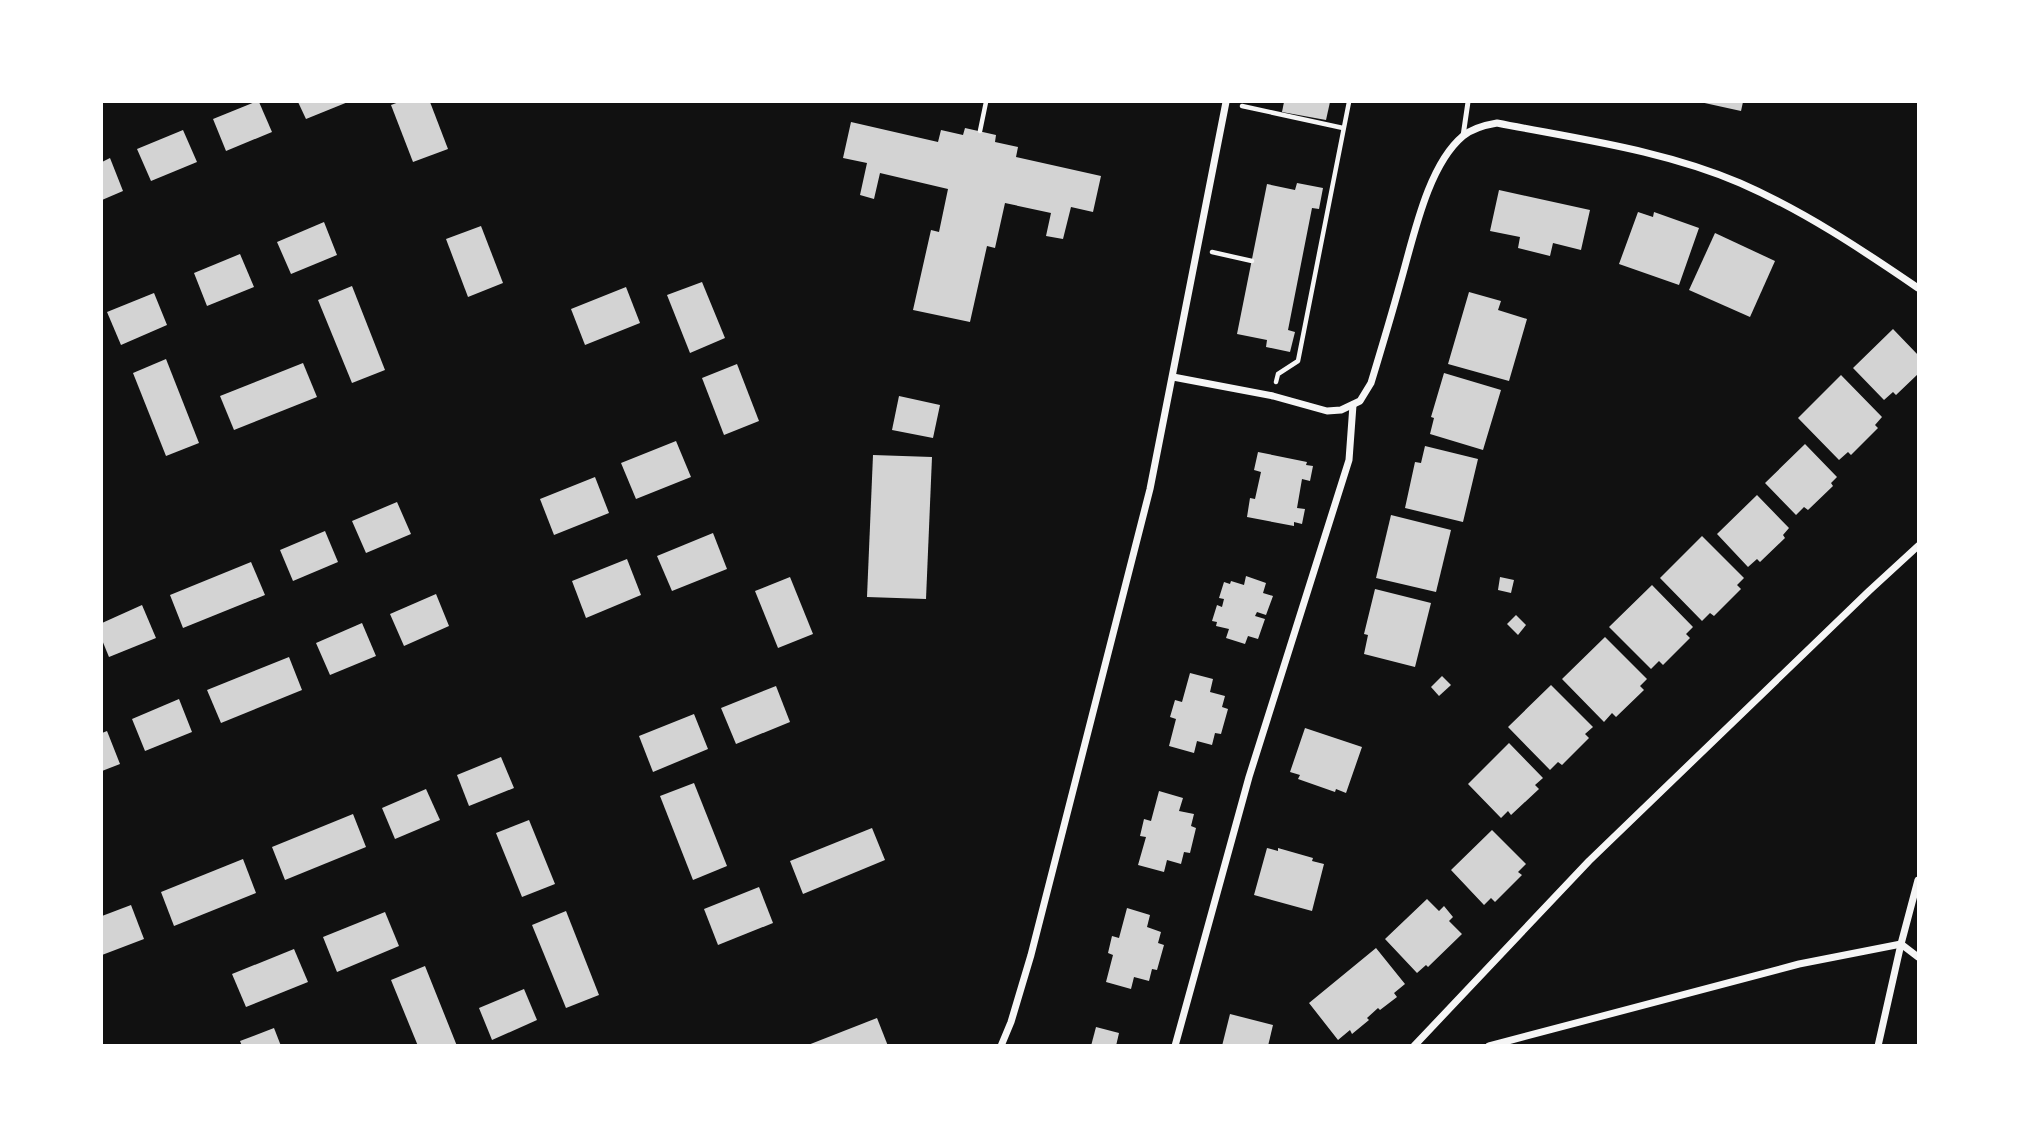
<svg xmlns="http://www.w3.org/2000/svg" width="2020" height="1147" viewBox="0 0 2020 1147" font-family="Rubik,sans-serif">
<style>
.building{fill:#d3d3d3}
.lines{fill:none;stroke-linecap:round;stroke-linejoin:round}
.path{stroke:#f5f5f5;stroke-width:4.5}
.service{stroke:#f5f5f5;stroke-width:5}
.minor{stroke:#f5f5f5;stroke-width:7}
</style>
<rect width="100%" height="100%" fill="#111"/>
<g class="building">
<polygon points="255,102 259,102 272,132 226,151 213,119"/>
<polygon points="298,102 348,102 306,119"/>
<polygon points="399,102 430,102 448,149 413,162 391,105"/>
<polygon points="1284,102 1330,102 1326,120 1282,112"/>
<polygon points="1700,102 1743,102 1741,111"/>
<polygon points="851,122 938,142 941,130 963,135 965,128 996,135 995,142 1018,147 1016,157 1101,176 1093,212 1071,207 1063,239 1046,236 1051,213 1005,203 995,248 987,246 970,322 913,310 931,230 939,232 948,189 880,173 874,199 860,195 867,163 843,158"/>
<polygon points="183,130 197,162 151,181 137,149"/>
<polygon points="110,158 123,191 102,200 102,162"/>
<polygon points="1297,183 1323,188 1319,209 1312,208 1288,330 1295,332 1290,352 1266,347 1267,340 1237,334 1267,184 1295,190"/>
<polygon points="1499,190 1590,210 1581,250 1553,243 1550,256 1518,248 1520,237 1490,231"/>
<polygon points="1638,212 1653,217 1654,212 1699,228 1679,285 1619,264"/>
<polygon points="324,222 337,255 291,274 277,242"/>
<polygon points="481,226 503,283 468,297 446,239"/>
<polygon points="1715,233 1775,261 1750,317 1689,290"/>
<polygon points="240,254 254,287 207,306 194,273"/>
<polygon points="702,282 725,338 690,353 667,295"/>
<polygon points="352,286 385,370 352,383 318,300"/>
<polygon points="626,287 640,323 585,345 571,309"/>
<polygon points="1469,292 1501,301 1498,310 1527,319 1509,381 1448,364"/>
<polygon points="154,293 167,325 121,345 107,312"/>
<polygon points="1893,329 1918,355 1918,374 1896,395 1893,392 1884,400 1853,368"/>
<polygon points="166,359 199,443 166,456 133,373"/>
<polygon points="303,363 317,397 234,430 220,396"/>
<polygon points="737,364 759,421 724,435 702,378"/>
<polygon points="1444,373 1501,390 1483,450 1430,434 1434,418 1431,417"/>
<polygon points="1841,375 1882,417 1875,425 1878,428 1851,455 1848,452 1839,460 1798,418"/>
<polygon points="899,396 940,405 933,438 892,430"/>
<polygon points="676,441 691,477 636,499 621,463"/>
<polygon points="1805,444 1837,477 1831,483 1833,486 1808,510 1804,507 1796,515 1765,483"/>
<polygon points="1425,446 1478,459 1463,522 1405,508 1415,462 1421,463"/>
<polygon points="1258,452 1307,462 1306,465 1313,466 1310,481 1302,479 1297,508 1305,509 1302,524 1294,522 1294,526 1247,517 1250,498 1255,499 1261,472 1254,470"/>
<polygon points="873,455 932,457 926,599 867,597"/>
<polygon points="595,477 609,513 554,535 540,499"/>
<polygon points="1757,495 1789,528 1783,535 1785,538 1760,562 1757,559 1748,567 1717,534"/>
<polygon points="397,502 411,534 366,553 352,521"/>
<polygon points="1391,515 1451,530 1436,592 1376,578"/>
<polygon points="325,531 338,562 293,581 280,550"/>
<polygon points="713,533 727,569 672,591 657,556"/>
<polygon points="1702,536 1744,578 1737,585 1741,589 1714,616 1710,613 1702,621 1660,578"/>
<polygon points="627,559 641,595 586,618 572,581"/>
<polygon points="251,562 265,595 183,628 170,595"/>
<polygon points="1246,576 1266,583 1263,593 1273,596 1266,615 1257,612 1255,616 1265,619 1258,639 1248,636 1245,644 1226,638 1229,629 1216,626 1217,622 1212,621 1217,605 1222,607 1224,599 1219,598 1224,582 1230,584 1231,581 1244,585"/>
<polygon points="790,577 813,634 778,648 755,591"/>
<polygon points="1500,577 1514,580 1511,593 1498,590"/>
<polygon points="1652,585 1693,627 1686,634 1690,638 1663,665 1659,661 1651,669 1609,627"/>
<polygon points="1375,589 1431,603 1415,667 1364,654 1368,635 1364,634"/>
<polygon points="436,594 449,626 404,646 390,614"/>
<polygon points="142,605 156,638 109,657 102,640 102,623"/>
<polygon points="1516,615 1526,625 1518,635 1507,624"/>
<polygon points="362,623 376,656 330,675 316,643"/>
<polygon points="1605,637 1647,679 1640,686 1644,690 1616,717 1612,713 1604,722 1562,679"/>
<polygon points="289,657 302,690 221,723 207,690"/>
<polygon points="1190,673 1213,679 1210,692 1225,696 1222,707 1228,709 1221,734 1215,733 1212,745 1197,741 1194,753 1169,746 1176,719 1170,717 1175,700 1182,702"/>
<polygon points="1442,676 1451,685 1439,696 1431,687"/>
<polygon points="1551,685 1593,727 1585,734 1589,738 1562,765 1558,762 1550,770 1508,727"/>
<polygon points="776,686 790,722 736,744 721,708"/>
<polygon points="179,699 192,732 145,751 132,719"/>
<polygon points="694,714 708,749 653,772 639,736"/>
<polygon points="1305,728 1362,747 1346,793 1336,789 1335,792 1298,779 1300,775 1290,772"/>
<polygon points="107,731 120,764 102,771 102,733"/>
<polygon points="1509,743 1543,778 1535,785 1539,789 1511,815 1508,811 1501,818 1468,784"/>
<polygon points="501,757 514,788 469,806 457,775"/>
<polygon points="694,783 727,866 693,880 660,796"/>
<polygon points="426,789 440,820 395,839 382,808"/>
<polygon points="1159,791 1183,798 1179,811 1194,814 1191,826 1196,828 1190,853 1184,852 1181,864 1167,860 1164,872 1138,865 1146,837 1140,836 1144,819 1151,821"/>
<polygon points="353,814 366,847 285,880 272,847"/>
<polygon points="529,820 555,884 522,897 496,833"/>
<polygon points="872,828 885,860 803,894 790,861"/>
<polygon points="1492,830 1526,864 1518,872 1522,875 1495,902 1491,898 1484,905 1451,870"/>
<polygon points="1267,848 1278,851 1278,848 1313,858 1312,861 1324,864 1312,911 1254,895"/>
<polygon points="243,859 256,893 174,926 161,892"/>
<polygon points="759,887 773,923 718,945 704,909"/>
<polygon points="1427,899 1439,911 1444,906 1453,917 1449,921 1462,934 1428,967 1426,965 1417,973 1385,939"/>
<polygon points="131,905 144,939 102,955 102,916"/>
<polygon points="1127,908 1150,915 1147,927 1161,932 1158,943 1164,945 1157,970 1152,969 1149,981 1134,977 1131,989 1106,982 1113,955 1108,953 1112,936 1119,938"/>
<polygon points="566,911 599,995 566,1008 532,925"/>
<polygon points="385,912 399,946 337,972 323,937"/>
<polygon points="1376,948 1405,984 1394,993 1397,997 1380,1010 1378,1008 1367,1018 1369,1020 1352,1034 1350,1030 1338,1040 1309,1003"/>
<polygon points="294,949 308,982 246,1007 232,974"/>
<polygon points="425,966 457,1046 418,1046 391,980"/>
<polygon points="524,989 537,1020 492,1040 479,1008"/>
<polygon points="1230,1014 1273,1025 1268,1046 1222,1046"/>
<polygon points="877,1018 888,1046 808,1046 808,1045"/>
<polygon points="1096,1027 1119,1033 1116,1046 1091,1046"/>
<polygon points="274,1028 281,1046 242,1046 240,1041"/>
</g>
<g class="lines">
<g class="path">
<polyline points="1242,106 1343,128"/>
<polyline points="980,131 986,102"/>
<polyline points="1212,252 1252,261"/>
<polyline points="1276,382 1278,374 1298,361 1349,102"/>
</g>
<polyline class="service" points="1463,136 1468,102"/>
<g class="minor">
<path d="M 1173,377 L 1273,396 L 1327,411 L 1341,410 L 1360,401 L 1371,383 C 1381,350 1391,317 1400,284 C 1413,240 1427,166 1463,136 C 1473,128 1485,125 1497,123 C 1578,139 1663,150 1740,183 C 1804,211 1861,249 1918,288"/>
<polyline points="1001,1046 1011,1022 1031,955 1150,489 1226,102"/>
<polyline points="1175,1046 1249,777 1349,460 1353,405"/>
<polyline points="1414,1046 1589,861 1869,591 1918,546"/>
<polyline points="1489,1046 1799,964 1901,944 1918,957"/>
<polyline points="1878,1046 1901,944 1918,880"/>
</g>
</g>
<rect width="2020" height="1147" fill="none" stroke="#ffffff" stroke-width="206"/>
</svg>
